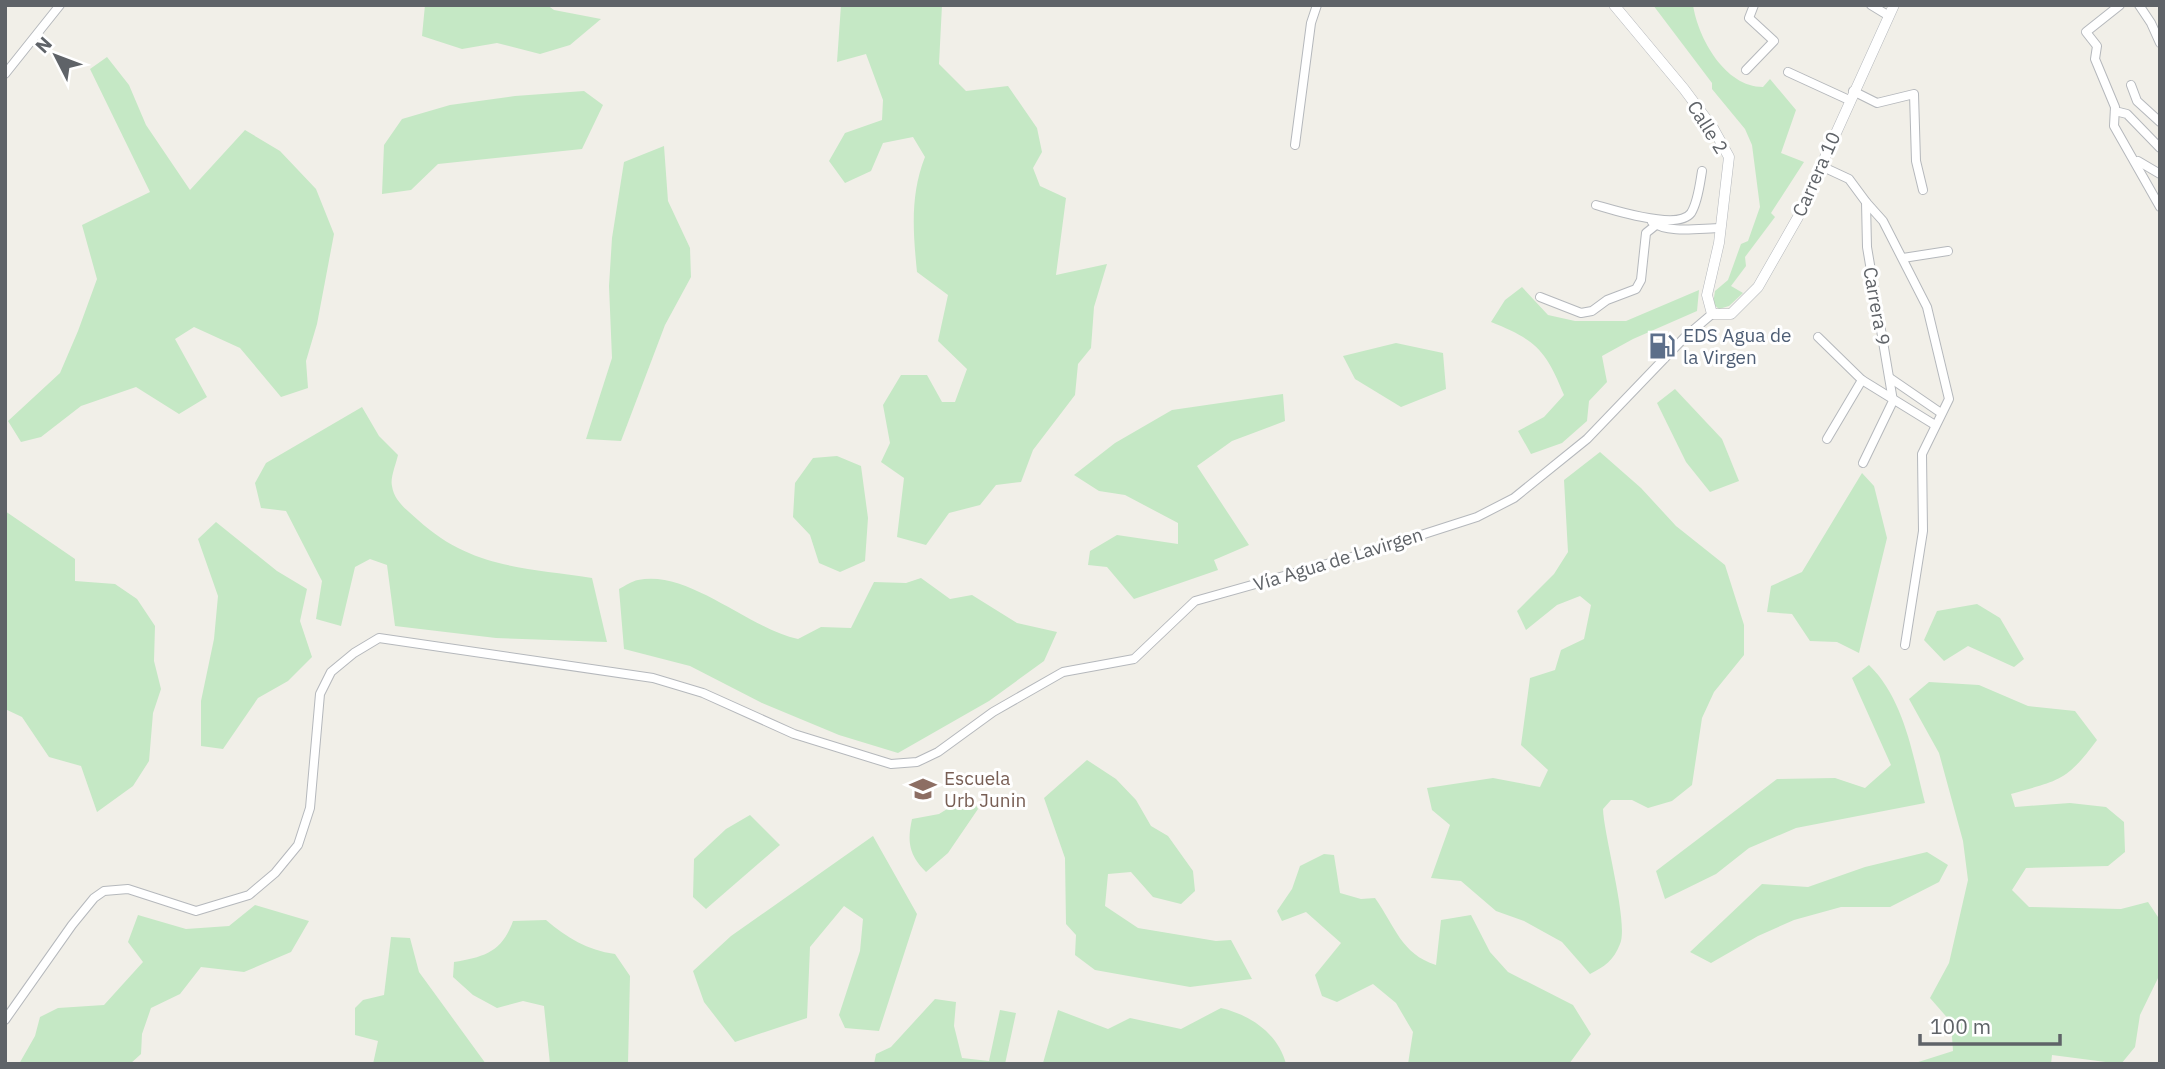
<svg xmlns="http://www.w3.org/2000/svg" width="2165" height="1069" viewBox="0 0 2165 1069" font-family="'IBM Plex Sans',sans-serif">
<style>
.green{fill:#c5e8c5}
.lines{fill:none;stroke-linecap:round;stroke-linejoin:round}
.minor-casing{stroke:#b5b8bc;stroke-width:10}
.tertiary-casing{stroke:#b5b8bc;stroke-width:11}
.minor{stroke:#fff;stroke-width:8}
.tertiary{stroke:#fff;stroke-width:10}
.labels{text-anchor:middle;stroke-width:6;stroke-linejoin:round;paint-order:stroke}
.street-label{font-size:19px;fill:#5f6368;stroke:#fff}
.service-label{font-size:19px;fill:#4e5e75;stroke:#fff;text-anchor:start}
.education-label{font-size:19px;fill:#785e54;stroke:#fff;text-anchor:start}
</style>
<rect width="100%" height="100%" fill="#f1efe8"/>
<g class="green">
<polygon points="425,5 547,5 554,10 601,19 570,45 540,54 497,43 462,49 422,36"/>
<path d="M 841,5 L 942,5 L 939,64 L 966,91 L 1008,86 L 1037,128 L 1042,152 L 1033,168 L 1040,186 L 1066,198 L 1056,275 L 1107,264 L 1094,307 L 1091,348 L 1078,364 L 1075,395 L 1033,450 L 1021,482 L 996,485 L 980,505 L 949,513 L 926,545 L 897,537 L 904,478 L 881,462 L 890,443 L 883,405 L 901,375 L 927,375 L 942,402 L 955,402 L 967,369 L 938,341 L 948,295 L 917,272 C 913,232 910,195 925,157 L 913,137 L 883,143 L 871,171 L 845,183 L 829,161 L 845,133 L 882,120 L 883,100 L 866,54 L 837,62 Z"/>
<path d="M 1653,5 L 1693,5 C 1698,38 1725,87 1763,87 L 1770,79 L 1796,110 L 1781,153 L 1804,162 L 1771,213 L 1775,217 L 1745,257 L 1746,266 L 1731,286 L 1743,293 L 1729,306 L 1719,309 L 1713,304 L 1715,291 L 1728,280 L 1741,244 L 1748,241 L 1760,207 L 1752,145 L 1745,129 L 1712,89 L 1712,83 Z"/>
<polygon points="107,57 129,85 146,125 190,190 245,130 280,151 316,189 334,234 317,324 306,361 308,388 281,397 240,348 194,327 175,339 207,397 179,414 136,387 81,406 41,437 21,442 8,421 60,373 78,331 97,279 82,225 150,192 90,69"/>
<polygon points="584,91 603,105 582,149 438,164 411,190 382,194 384,145 402,119 450,105 515,96"/>
<polygon points="664,146 668,201 690,248 691,277 665,325 621,441 586,439 612,358 609,286 612,238 624,162"/>
<path d="M 1522,287 L 1548,315 L 1575,321 L 1626,321 L 1699,290 L 1697,311 L 1633,339 L 1602,356 L 1607,382 L 1589,401 L 1587,421 L 1562,443 L 1531,454 L 1518,431 L 1544,417 L 1564,395 C 1546,350 1536,340 1491,322 L 1505,300 Z"/>
<polygon points="1396,343 1443,353 1446,389 1401,407 1355,379 1343,356"/>
<polygon points="1675,389 1722,439 1739,481 1710,492 1686,462 1657,403"/>
<polygon points="1283,394 1285,421 1232,441 1197,466 1249,545 1214,560 1218,570 1134,599 1107,567 1088,565 1090,551 1117,535 1178,544 1178,523 1125,495 1099,491 1074,475 1115,443 1172,410"/>
<path d="M 362,407 L 379,436 L 398,455 C 396,464 390,478 392,486 C 394,501 407,510 418,520 C 472,569 524,567 592,578 L 607,642 L 496,638 L 395,626 L 387,565 L 370,559 L 355,567 L 341,626 L 316,619 L 322,581 L 286,511 L 261,508 L 255,483 L 266,463 Z"/>
<path d="M 1600,452 L 1641,488 L 1676,526 L 1725,565 L 1744,625 L 1744,655 L 1714,692 L 1702,718 L 1692,785 L 1672,801 L 1648,808 L 1632,800 L 1611,800 L 1603,809 C 1604,837 1629,924 1620,944 C 1614,960 1604,967 1590,974 L 1562,942 L 1524,921 L 1496,911 L 1461,881 L 1431,878 L 1450,825 L 1432,810 L 1427,788 L 1493,778 L 1540,787 L 1548,770 L 1521,745 L 1530,678 L 1555,670 L 1561,650 L 1584,639 L 1591,605 L 1580,596 L 1557,605 L 1526,630 L 1517,611 L 1554,574 L 1568,552 L 1564,480 Z"/>
<polygon points="837,456 861,466 868,518 865,561 840,572 819,563 810,535 793,517 795,483 813,458"/>
<polygon points="1862,473 1874,486 1887,538 1859,653 1837,642 1810,641 1792,614 1767,612 1771,586 1802,572"/>
<polygon points="5,511 75,559 75,581 115,584 137,599 155,626 154,661 161,689 153,713 149,761 133,786 97,812 81,766 49,757 22,717 5,709"/>
<polygon points="216,522 277,571 307,589 300,621 312,657 288,681 258,698 223,749 201,746 201,701 214,639 218,596 198,539"/>
<path d="M 921,578 L 950,599 L 972,595 L 1017,623 L 1057,632 L 1044,661 L 989,701 L 898,753 L 839,735 L 762,703 L 690,666 L 624,649 L 619,589 C 625,586 632,581 638,580 C 688,569 748,628 798,639 L 821,627 L 851,628 L 874,582 L 906,583 Z"/>
<polygon points="1977,604 2000,618 2024,659 2014,667 1968,646 1944,661 1924,640 1937,611"/>
<path d="M 1869,665 C 1905,700 1913,757 1925,803 L 1796,828 L 1749,848 L 1716,874 L 1665,899 L 1656,871 L 1777,779 L 1835,778 L 1865,788 L 1891,765 L 1852,678 Z"/>
<path d="M 1929,682 L 1979,685 L 2028,706 L 2075,711 L 2097,740 C 2066,782 2059,780 2011,794 L 2015,807 L 2070,803 L 2106,807 L 2124,822 L 2125,852 L 2108,866 L 2026,868 L 2012,890 L 2029,907 L 2121,909 L 2148,902 L 2160,920 L 2160,974 L 2140,1015 L 2135,1047 L 2121,1064 L 2052,1055 L 2051,1064 L 1912,1064 L 1953,1051 L 1951,1022 L 1930,998 L 1949,963 L 1968,880 L 1963,841 L 1939,753 L 1909,699 Z"/>
<polygon points="1087,760 1116,779 1136,800 1151,826 1168,836 1193,871 1195,891 1181,904 1153,897 1131,872 1108,874 1105,906 1138,928 1216,941 1231,940 1252,979 1190,987 1095,970 1075,955 1076,935 1066,924 1065,858 1044,798"/>
<path d="M 970,795 L 978,809 L 948,853 L 926,872 C 909,855 907,842 912,819 L 939,814 Z"/>
<polygon points="750,815 780,845 706,909 693,897 694,859 726,829"/>
<polygon points="873,836 917,914 879,1031 845,1028 839,1015 860,951 863,919 844,906 810,947 807,1018 735,1042 704,1002 693,971 731,936"/>
<polygon points="1927,852 1948,865 1939,882 1890,907 1841,907 1794,920 1758,936 1711,963 1690,952 1762,884 1808,887 1865,867"/>
<path d="M 1324,854 L 1334,855 L 1340,893 L 1361,899 L 1375,898 C 1395,926 1401,954 1436,965 L 1441,920 L 1471,915 L 1490,952 L 1508,972 L 1573,1005 L 1591,1034 L 1569,1064 L 1408,1064 L 1413,1032 L 1396,1003 L 1373,984 L 1337,1002 L 1322,996 L 1315,975 L 1341,943 L 1306,912 L 1282,921 L 1277,911 L 1292,889 L 1300,866 Z"/>
<polygon points="255,905 309,921 291,952 244,972 201,967 180,994 151,1008 142,1034 141,1054 130,1064 19,1064 35,1036 40,1017 58,1008 104,1005 143,962 128,942 138,915 186,929 229,926"/>
<path d="M 546,920 C 567,938 587,950 615,954 L 630,976 L 628,1064 L 550,1064 L 544,1006 L 523,1001 L 497,1008 L 473,995 L 453,977 L 454,962 C 484,957 502,952 513,921 Z"/>
<polygon points="391,937 410,938 419,972 486,1064 373,1064 378,1041 355,1035 355,1008 363,1000 384,995"/>
<polygon points="935,999 956,1002 954,1026 962,1058 989,1061 1000,1010 1016,1013 1005,1064 874,1064 876,1054 891,1047"/>
<path d="M 1221,1008 C 1250,1015 1278,1033 1286,1064 L 1043,1063 L 1058,1010 L 1108,1029 L 1130,1018 L 1181,1029 Z"/>
</g>
<g class="lines">
<g class="minor-casing">
<g id="minor">
<polyline points="1871,5 1889,16"/>
<polyline points="2120,5 2086,32 2097,46 2095,59 2115,107 2114,126 2160,207"/>
<polyline points="2139,5 2151,23 2160,43"/>
<polyline points="1746,70 1774,41 1749,18 1754,5"/>
<polyline points="1788,72 1849,100"/>
<polyline points="5,74 60,5"/>
<polyline points="2131,85 2137,101 2160,122"/>
<polyline points="1853,91 1877,103 1914,94 1916,161 1923,190"/>
<polyline points="2115,111 2127,114 2160,148"/>
<polyline points="1295,145 1311,23 1317,5"/>
<polyline points="2138,161 2160,174"/>
<polyline points="1821,166 1849,179 1866,202 1867,247 1893,401 1863,463"/>
<polyline points="1866,202 1883,221 1927,307 1949,399 1922,454 1923,531 1905,645"/>
<path d="M 1596,205 C 1614,210 1678,231 1691,213 C 1698,202 1700,183 1702,171"/>
<path d="M 1652,222 C 1668,234 1701,228 1721,228"/>
<polyline points="1903,258 1948,251"/>
<polyline points="1540,297 1581,313 1592,311 1607,300 1636,289 1641,280 1646,233 1656,225"/>
<polyline points="1818,337 1862,380 1935,425"/>
<polyline points="1890,378 1941,413"/>
<polyline points="1827,439 1862,380"/>
<polyline points="5,1020 72,925 94,898 104,891 128,889 196,911 249,895 275,873 298,845 310,808 320,694 331,672 354,653 379,638 653,678 703,693 794,734 891,764 917,762 938,752 993,712 1063,672 1134,659 1195,601 1362,554 1477,517 1514,498 1587,439 1685,337 1712,314"/>
</g>
</g>
<g class="tertiary-casing">
<polyline id="tertiary" points="1614,5 1684,89 1713,128 1729,157 1719,243 1707,295 1712,314 1731,314 1758,287 1798,217 1894,5"/>
</g>
<use href="#minor" class="minor"/>
<use href="#tertiary" class="tertiary"/>
</g>
<defs>
<g id="fuel-bare" transform="scale(2.1)"><path d="M-5.5-6h7V0h2V4h1.3V-2.5L3-4.5l.8-.8L6-3V5H2.5V1h-1V6h-7ZM-4.2-4.7v3.2H.2V-4.7Z" fill="#5c6f8a" stroke="#fff" stroke-width="2.5" paint-order="stroke"/></g>
<g id="school-bare" transform="scale(2.1)"><path d="M0-5L7-2L0 1L-7-2ZM-4 1L0 2.5L4 1V4Q0 6-4 4Z" fill="#8d6e63" stroke="#fff" stroke-width="2.5" paint-order="stroke"/></g>
</defs>
<g fill-rule="evenodd">
<use href="#fuel-bare" x="1662" y="346"/>
<use href="#school-bare" x="923" y="789"/>
</g>
<g class="labels">
<g class="street-label">
<text transform="translate(1708 127) rotate(58)" y="7">Calle 2</text>
<text transform="translate(1816 174) rotate(-66)" y="7">Carrera 10</text>
<text transform="translate(1877 306) rotate(80)" y="7">Carrera 9</text>
<text transform="translate(1338 559) rotate(-17)" y="7">Vía Agua de Lavirgen</text>
</g>
<g class="service-label">
<text x="1683" y="342">EDS Agua de<tspan x="1683" dy="22">la Virgen</tspan></text>
</g>
<g class="education-label">
<text x="944" y="785">Escuela<tspan x="944" dy="22">Urb Junin</tspan></text>
</g>
</g>
<rect width="2165" height="1069" fill="none" stroke="#5f6368" stroke-width="14"/>
<g transform="translate(56 56) rotate(312)" stroke="#ffffff" stroke-width="5" paint-order="stroke">
<path d="M0-5L12 26L0 18L-12 26Z" fill="#5f6368"/>
<text y="-10" font-size="19" font-weight="bold" text-anchor="middle" fill="#5f6368">N</text>
</g>
<path d="M1920 1034v10h140v-10" fill="none" stroke="#5f6368" stroke-width="3.5"/>
<text x="1930" y="1034" font-size="21" fill="#5f6368" stroke="#ffffff" stroke-width="5" paint-order="stroke">100 m</text>
</svg>
